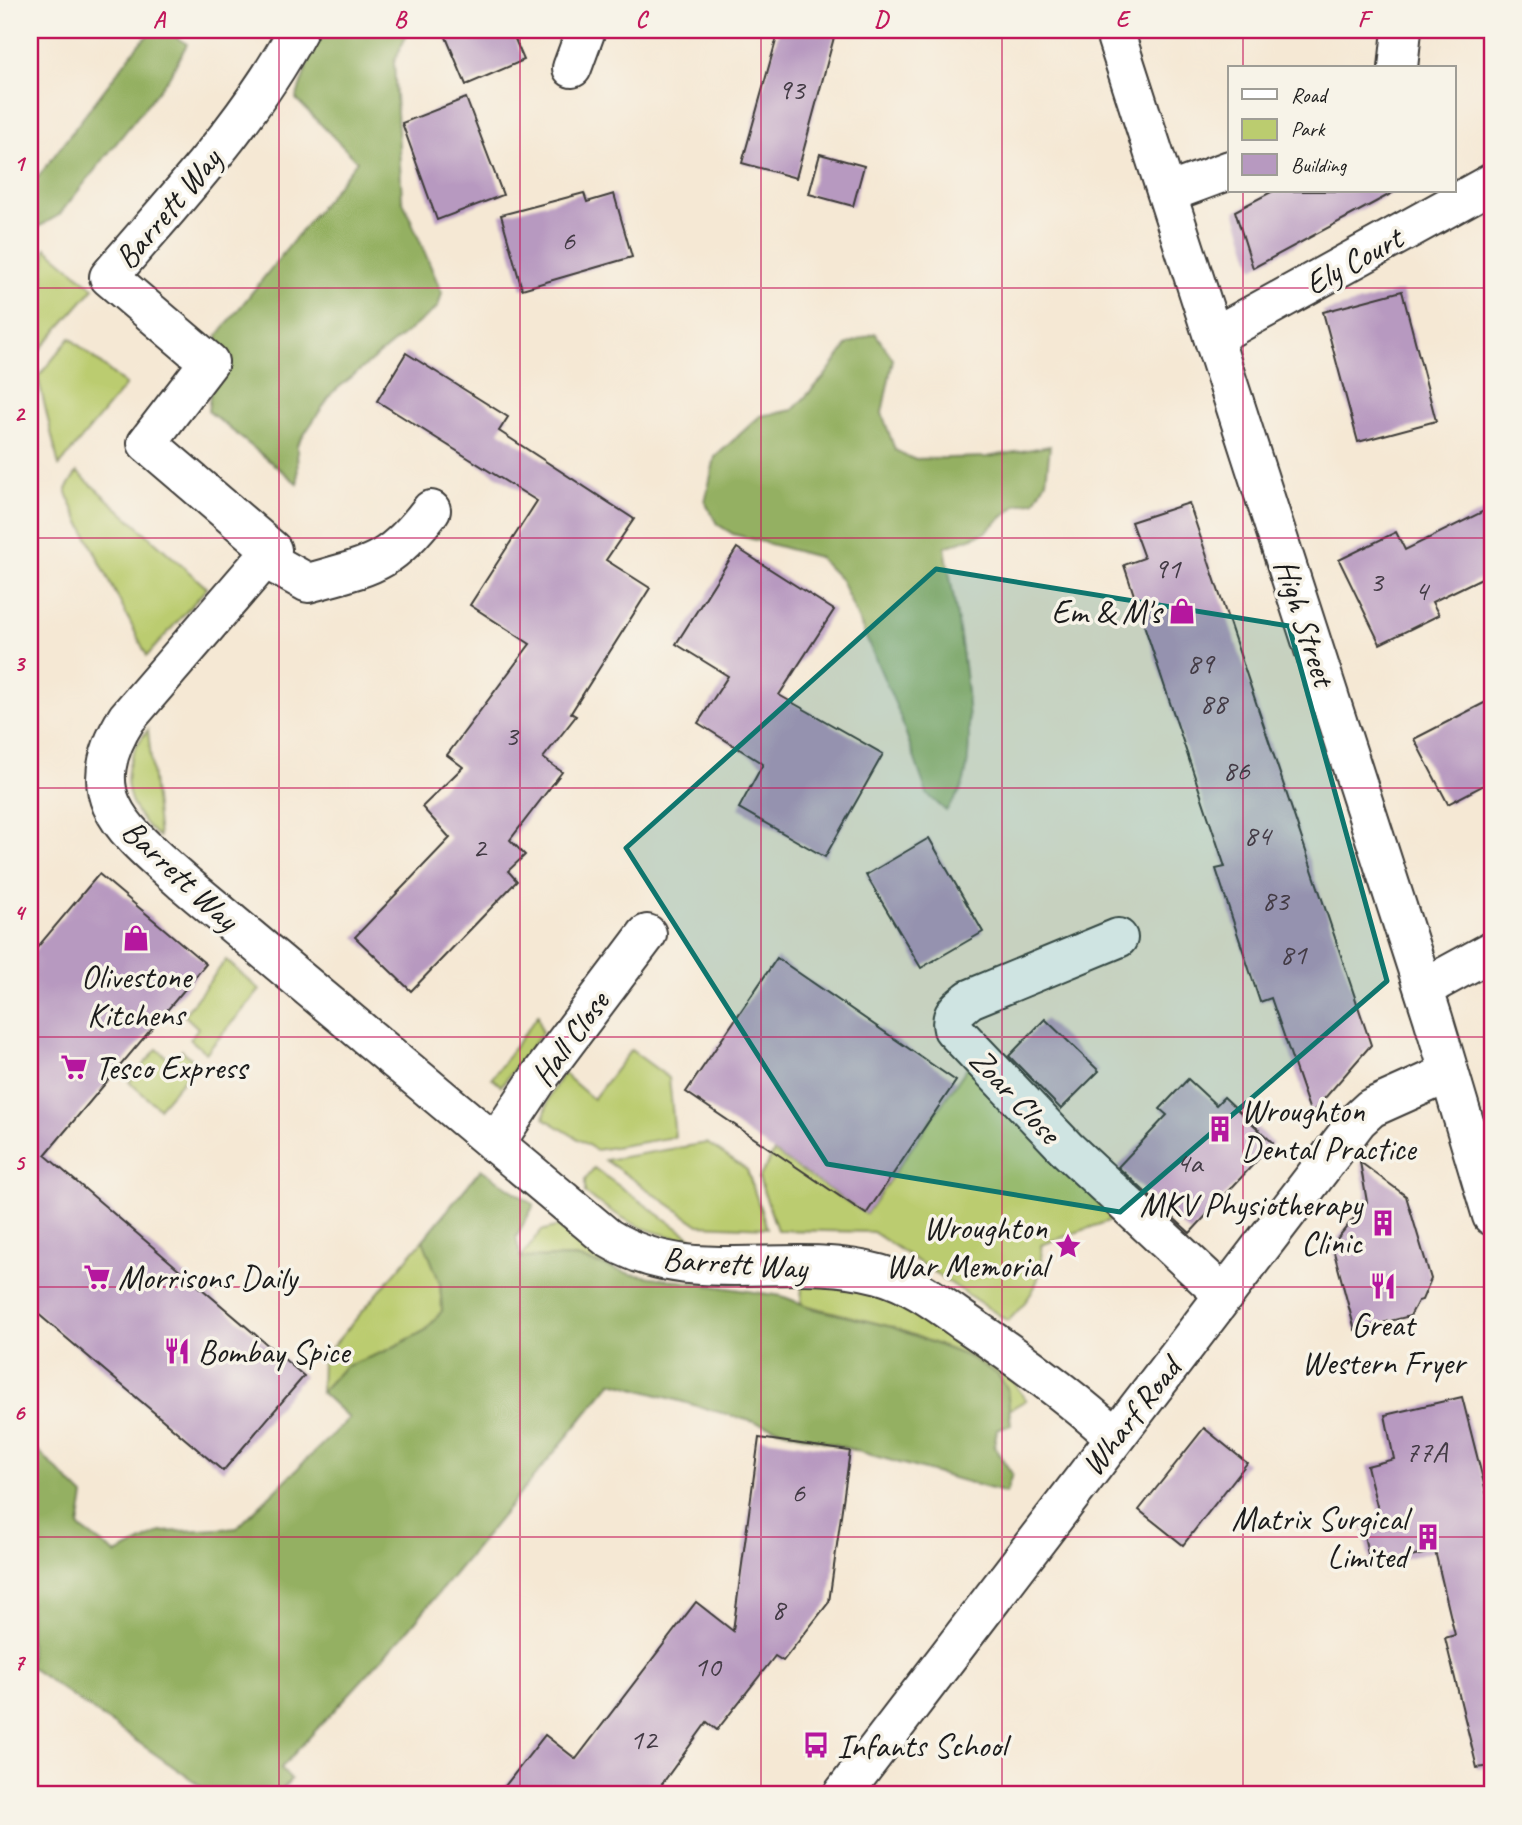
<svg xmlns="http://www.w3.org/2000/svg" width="1522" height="1825" viewBox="0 0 1522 1825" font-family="Caveat,sans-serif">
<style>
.green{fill:#bbcc6f;stroke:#6c7446;stroke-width:2}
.forest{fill:#94b062;stroke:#58663f;stroke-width:2}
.building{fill:#b799c0}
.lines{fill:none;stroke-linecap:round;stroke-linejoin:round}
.street-casing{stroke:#3d3b38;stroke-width:42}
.secondary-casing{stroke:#3d3b38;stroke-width:42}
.primary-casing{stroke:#3d3b38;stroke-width:42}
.street{stroke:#fff;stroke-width:38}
.secondary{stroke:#fff;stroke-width:38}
.primary{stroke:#fff;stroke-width:38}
.marked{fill:#0f766e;fill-opacity:0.2;stroke:#0f766e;stroke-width:5;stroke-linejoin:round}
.grid{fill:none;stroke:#c2185b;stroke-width:2;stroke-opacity:0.55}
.labels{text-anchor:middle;stroke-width:7;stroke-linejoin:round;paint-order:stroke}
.number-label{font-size:30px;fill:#433b45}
.street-label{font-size:33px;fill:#1c1c1c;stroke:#f7f3e8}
.poi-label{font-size:33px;fill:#1c1c1c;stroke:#f7f3e8;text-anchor:start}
.neatline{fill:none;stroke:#c2185b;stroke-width:2.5}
.grid-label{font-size:23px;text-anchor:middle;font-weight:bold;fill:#c2185b}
</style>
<rect width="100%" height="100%" fill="#f7f3e8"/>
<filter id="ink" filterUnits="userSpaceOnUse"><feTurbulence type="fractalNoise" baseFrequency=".0143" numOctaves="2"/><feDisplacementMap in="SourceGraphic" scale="14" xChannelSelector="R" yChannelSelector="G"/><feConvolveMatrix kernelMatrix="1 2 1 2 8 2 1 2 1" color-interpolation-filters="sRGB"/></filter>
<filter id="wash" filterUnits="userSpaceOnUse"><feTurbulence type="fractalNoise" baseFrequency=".00686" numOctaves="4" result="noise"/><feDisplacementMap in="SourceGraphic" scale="28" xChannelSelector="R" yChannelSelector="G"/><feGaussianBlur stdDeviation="1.57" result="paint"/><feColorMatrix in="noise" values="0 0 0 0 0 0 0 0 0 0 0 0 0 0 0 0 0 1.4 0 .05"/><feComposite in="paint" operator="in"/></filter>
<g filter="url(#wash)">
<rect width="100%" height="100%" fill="#f5e8d4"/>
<g class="green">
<polygon points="46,248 94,288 36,354"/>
<polygon points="70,338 126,385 59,466 38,377"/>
<polygon points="77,472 207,588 147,656 71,504 66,489"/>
<path d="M 148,730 L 159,837 C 122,806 116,768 148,730 Z"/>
<polygon points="226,960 260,990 206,1053 190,1039 198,1028 184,1015"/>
<polygon points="538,1015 542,1033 501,1086 492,1078"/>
<polygon points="157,1049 171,1061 182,1050 197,1064 159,1108 129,1082"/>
<polygon points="631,1050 669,1078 675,1137 596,1150 544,1118 549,1097 563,1073 593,1099"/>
<path d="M 969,1065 L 1117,1218 L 1041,1245 C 1044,1280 1032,1297 1008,1321 L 873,1232 L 777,1230 L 759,1178 L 774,1152 L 866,1214 Z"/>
<polygon points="707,1143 747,1170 767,1228 699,1225 605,1160"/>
<path d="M 594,1168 L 697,1242 C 644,1232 628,1224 585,1193 L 585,1180 Z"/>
<polygon points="558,1226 595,1257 615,1269 575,1257 521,1258 541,1231"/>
<polygon points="423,1240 440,1283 442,1311 426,1330 386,1351 344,1367 321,1392 322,1359"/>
<polygon points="802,1284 846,1287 895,1297 986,1356 1012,1380 1026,1400 1009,1410 1007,1388 969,1357 892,1327 801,1304"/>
</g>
<g class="forest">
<polygon points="154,30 164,30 187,44 169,77 59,215 38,227 30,210 30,183 35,181 139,44"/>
<polygon points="319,30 409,30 394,62 402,199 442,293 438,307 332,393 297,445 298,484 208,411 218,335 357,161 296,99"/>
<path d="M 875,333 L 893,359 L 882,413 L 895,450 L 913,459 L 987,457 L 1050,446 L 1046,481 L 1035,501 L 1017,505 L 984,533 L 945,547 C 954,603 983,738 961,789 C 958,796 951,804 946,811 L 927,794 L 897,708 L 841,580 L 818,557 L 733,534 L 717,524 L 705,502 L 715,457 L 760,416 L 793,410 L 824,377 L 848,344 Z"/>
<polygon points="481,1169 534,1205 516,1238 521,1258 575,1257 631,1274 782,1296 815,1309 892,1327 969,1357 997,1374 1007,1388 1011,1425 997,1430 994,1446 1012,1474 1006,1493 612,1382 409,1629 281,1768 291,1779 278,1795 214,1795 30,1667 30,1443 84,1496 79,1527 116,1554 161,1532 237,1528 349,1418 321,1392 344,1367 386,1351 426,1330 442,1311 440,1283 423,1240"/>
</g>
<g id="blocks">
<g class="building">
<polygon points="443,30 511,30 524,60 466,85"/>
<polygon points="779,30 836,30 796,178 742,163"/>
<polygon points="466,98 503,195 437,220 402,123"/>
<polygon points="820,154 864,166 853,206 809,194"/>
<polygon points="1273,191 1396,191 1253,268 1235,211"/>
<polygon points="584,193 587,202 614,194 632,257 522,289 501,215"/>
<polygon points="1402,291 1436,421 1358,442 1323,312"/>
<polygon points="406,353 508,417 499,431 634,519 606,560 650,588 571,713 576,716 543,758 562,772 510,840 525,855 508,871 517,881 411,991 355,937 450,838 422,807 463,767 447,755 530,644 470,605 537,501 377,401"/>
<polygon points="1189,503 1371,1045 1311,1114 1271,998 1260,1002 1216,869 1225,867 1124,565 1144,558 1131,522"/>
<polygon points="1492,507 1492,573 1432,602 1439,615 1380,644 1339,560 1396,532 1405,550"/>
<polygon points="737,548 834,610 779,695 883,754 825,857 739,808 763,764 698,723 728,676 676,644"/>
<polygon points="1492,699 1492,781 1448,804 1414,739"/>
<polygon points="929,838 983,932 921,968 866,875"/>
<polygon points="99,874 206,964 45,1155 304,1376 223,1471 30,1307 30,956"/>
<polygon points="777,958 956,1081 866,1214 686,1092"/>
<polygon points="1045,1019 1099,1071 1061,1109 1009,1056"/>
<polygon points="1188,1079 1216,1105 1224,1097 1273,1143 1190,1233 1118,1167 1167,1115 1160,1109"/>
<polygon points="1360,1162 1406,1196 1431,1279 1422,1300 1418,1301 1410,1316 1355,1330 1332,1245 1367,1202"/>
<polygon points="1462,1397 1492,1515 1492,1766 1477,1768 1445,1638 1455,1635 1435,1551 1371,1567 1361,1522 1380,1518 1367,1466 1394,1459 1385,1415"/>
<polygon points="1204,1428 1247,1463 1183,1545 1139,1510"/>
<polygon points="759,1438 850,1451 829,1602 783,1661 775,1656 717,1730 707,1722 654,1795 498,1795 545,1735 576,1759 696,1602 733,1631"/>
</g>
</g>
</g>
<g filter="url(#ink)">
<use href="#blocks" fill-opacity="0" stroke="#3d3b38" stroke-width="2"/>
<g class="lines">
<g class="street-casing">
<g id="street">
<path d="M 298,30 C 249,122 176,198 109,277 L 209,362 L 147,443 L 272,550 L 127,718 C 76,798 126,831 184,883 L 608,1238 C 692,1290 789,1249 879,1274 C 912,1283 939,1304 966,1323 C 1018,1358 1068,1394 1114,1436"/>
<polyline points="572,68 586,30"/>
<polyline points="1398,68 1402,30"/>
<polyline points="1168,193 1230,170"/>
<polyline points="1213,337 1492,183"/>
<path d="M 265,559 L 308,583 C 372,565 389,565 431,510"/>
<path d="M 1118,938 L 970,999 C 960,1007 949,1014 953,1029 L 1068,1150 L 1224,1295"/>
<polyline points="1424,988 1492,951"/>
<polyline points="495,1144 540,1076 647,934"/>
</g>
</g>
<g class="secondary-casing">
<polyline id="secondary" points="842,1795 1358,1120 1371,1108 1449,1073"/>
</g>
<g class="primary-casing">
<polyline id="primary" points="1114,30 1433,1018 1492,1216"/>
</g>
<use href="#street" class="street"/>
<use href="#secondary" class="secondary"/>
<use href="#primary" class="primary"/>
</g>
</g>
<path class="marked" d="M 936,569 L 1289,626 L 1387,981 L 1120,1212 L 827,1164 L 626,848 Z"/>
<path class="grid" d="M 279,30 L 279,1795M 520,30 L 520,1795M 761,30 L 761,1795M 1002,30 L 1002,1795M 1243,30 L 1243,68M 1243,191 L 1243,1795M 30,288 L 1492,288M 30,538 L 1492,538M 30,788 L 1492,788M 30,1037 L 1492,1037M 30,1287 L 1492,1287M 30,1537 L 1492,1537"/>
<defs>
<g id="shop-bare" transform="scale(2.1)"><path d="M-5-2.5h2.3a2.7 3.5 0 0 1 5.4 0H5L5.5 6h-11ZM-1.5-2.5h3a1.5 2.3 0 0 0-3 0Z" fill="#b5179e" stroke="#f7f3e8" stroke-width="2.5" paint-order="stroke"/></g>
<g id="supermarket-bare" transform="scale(2.1)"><path d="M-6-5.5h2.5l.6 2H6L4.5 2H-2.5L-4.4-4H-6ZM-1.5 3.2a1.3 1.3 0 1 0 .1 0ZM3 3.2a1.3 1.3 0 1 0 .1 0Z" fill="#b5179e" stroke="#f7f3e8" stroke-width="2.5" paint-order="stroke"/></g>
<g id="building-bare" transform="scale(2.1)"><path d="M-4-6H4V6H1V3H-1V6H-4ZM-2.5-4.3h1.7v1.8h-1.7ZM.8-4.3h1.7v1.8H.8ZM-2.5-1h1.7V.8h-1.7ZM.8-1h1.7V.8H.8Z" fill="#b5179e" stroke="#f7f3e8" stroke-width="2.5" paint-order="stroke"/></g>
<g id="sight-bare" transform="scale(2.1)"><path d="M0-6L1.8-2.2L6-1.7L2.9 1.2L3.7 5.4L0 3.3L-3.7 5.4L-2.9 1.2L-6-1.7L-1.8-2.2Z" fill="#b5179e" stroke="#f7f3e8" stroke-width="2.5" paint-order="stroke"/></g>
<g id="restaurant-bare" transform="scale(2.1)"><path d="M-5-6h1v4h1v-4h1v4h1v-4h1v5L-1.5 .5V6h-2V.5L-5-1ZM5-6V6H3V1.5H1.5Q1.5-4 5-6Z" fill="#b5179e" stroke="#f7f3e8" stroke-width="2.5" paint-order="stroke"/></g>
<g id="bus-bare" transform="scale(2.1)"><path d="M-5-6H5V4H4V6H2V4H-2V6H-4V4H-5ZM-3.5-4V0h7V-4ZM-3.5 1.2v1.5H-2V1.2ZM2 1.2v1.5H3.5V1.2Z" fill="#b5179e" stroke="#f7f3e8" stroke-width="2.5" paint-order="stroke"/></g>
</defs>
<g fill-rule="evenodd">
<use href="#shop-bare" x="1182" y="611"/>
<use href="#shop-bare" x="136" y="938"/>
<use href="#supermarket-bare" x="74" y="1067"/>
<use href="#building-bare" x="1220" y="1129"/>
<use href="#building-bare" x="1383" y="1223"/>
<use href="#sight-bare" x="1068" y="1246"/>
<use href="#supermarket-bare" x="97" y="1277"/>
<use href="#restaurant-bare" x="1383" y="1286"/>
<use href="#restaurant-bare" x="177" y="1351"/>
<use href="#building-bare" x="1428" y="1537"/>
<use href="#bus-bare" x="816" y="1745"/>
</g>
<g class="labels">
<g class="number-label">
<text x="791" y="99">93</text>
<text x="568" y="250">6</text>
<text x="1167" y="578">91</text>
<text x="1376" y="591">3</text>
<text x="1421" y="600">4</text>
<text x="1200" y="673">89</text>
<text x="1213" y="713">88</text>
<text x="511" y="745">3</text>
<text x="1236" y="780">86</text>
<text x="1257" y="845">84</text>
<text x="479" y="857">2</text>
<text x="1275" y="910">83</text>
<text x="1293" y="964">81</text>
<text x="1189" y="1172">4a</text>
<text x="1426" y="1461">77A</text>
<text x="798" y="1502">6</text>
<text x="778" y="1619">8</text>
<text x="707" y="1676">10</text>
<text x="643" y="1749">12</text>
</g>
<g class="street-label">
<text transform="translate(167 208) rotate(-50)" y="12">Barrett Way</text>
<text transform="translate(1353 260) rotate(-29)" y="12">Ely Court</text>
<text transform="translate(1306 622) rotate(72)" y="12">High Street</text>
<text transform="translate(181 874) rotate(43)" y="12">Barrett Way</text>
<text transform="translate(569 1038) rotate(-54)" y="12">Hall Close</text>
<text transform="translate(1016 1095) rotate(47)" y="12">Zoar Close</text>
<text transform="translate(735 1262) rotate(4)" y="12">Barrett Way</text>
<text transform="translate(1130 1416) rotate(-52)" y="12">Wharf Road</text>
</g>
<g class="poi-label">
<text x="1161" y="623" text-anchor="end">Em &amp; M's</text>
<text x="136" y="988" text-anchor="middle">Olivestone<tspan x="136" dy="38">Kitchens</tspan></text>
<text x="95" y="1079">Tesco Express</text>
<text x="1241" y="1122">Wroughton<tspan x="1241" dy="38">Dental Practice</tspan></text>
<text x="1362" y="1216" text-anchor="end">MKV Physiotherapy<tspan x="1362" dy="38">Clinic</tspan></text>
<text x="1047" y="1239" text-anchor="end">Wroughton<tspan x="1047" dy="38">War Memorial</tspan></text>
<text x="118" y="1289">Morrisons Daily</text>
<text x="1383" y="1336" text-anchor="middle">Great<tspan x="1383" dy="38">Western Fryer</tspan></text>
<text x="198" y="1363">Bombay Spice</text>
<text x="1407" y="1530" text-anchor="end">Matrix Surgical<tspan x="1407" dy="38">Limited</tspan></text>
<text x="837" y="1757">Infants School</text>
</g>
</g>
<rect width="1522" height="1825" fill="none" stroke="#f7f3e8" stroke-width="77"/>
<rect x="1228" y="66" width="228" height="126" fill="#f7f3e8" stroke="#9f9d96" stroke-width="2"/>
<rect x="1242" y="89" width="35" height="10" fill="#ffffff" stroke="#9f9d96" stroke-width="2"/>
<text x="1291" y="102" font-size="21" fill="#1c1c1c">Road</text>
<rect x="1242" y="119" width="35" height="21" fill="#bbcc6f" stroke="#9f9d96" stroke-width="2"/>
<text x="1291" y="136" font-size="21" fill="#1c1c1c">Park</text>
<rect x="1242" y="154" width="35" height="21" fill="#b799c0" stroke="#9f9d96" stroke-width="2"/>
<text x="1291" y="172" font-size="21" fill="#1c1c1c">Building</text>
<rect x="38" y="38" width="1446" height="1748" class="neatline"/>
<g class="grid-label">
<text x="159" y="27">A</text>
<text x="400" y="27">B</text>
<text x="641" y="27">C</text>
<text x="881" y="27">D</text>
<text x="1122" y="27">E</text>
<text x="1363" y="27">F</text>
<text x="19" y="171">1</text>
<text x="19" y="421">2</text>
<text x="19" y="671">3</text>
<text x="19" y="920">4</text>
<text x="19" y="1170">5</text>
<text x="19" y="1420">6</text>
<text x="19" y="1670">7</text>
</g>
</svg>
